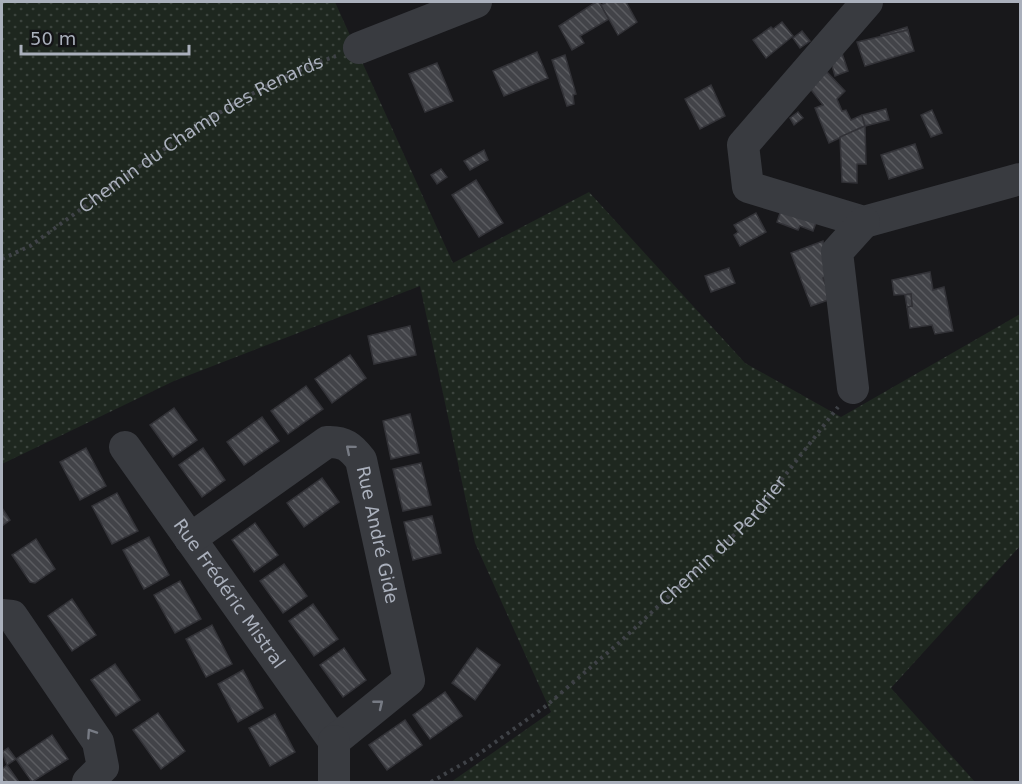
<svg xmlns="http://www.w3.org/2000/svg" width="1022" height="784" viewBox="0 0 1022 784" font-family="'DejaVu Sans',sans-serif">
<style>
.grass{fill:url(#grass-dots)}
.building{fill:url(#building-back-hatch);stroke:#323237;stroke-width:1.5}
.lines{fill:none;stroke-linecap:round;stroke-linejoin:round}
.path{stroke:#3f4247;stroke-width:4;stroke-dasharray:3 4.5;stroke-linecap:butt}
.minor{stroke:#393b40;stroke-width:32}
.oneway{stroke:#777b84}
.labels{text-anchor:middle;stroke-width:4.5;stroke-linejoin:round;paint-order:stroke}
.street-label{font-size:18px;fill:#aab0bc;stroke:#131316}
</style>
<defs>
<pattern id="grass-dots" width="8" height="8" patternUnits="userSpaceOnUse" patternTransform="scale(1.5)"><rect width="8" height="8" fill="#1e271f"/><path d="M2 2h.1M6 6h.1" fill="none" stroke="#3c443e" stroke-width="1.8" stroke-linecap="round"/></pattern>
<pattern id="building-back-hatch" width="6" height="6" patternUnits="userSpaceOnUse" patternTransform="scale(1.5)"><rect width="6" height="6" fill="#424348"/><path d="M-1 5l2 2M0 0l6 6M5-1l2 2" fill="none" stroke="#5b5c60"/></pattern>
</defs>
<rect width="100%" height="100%" fill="#18181b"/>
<polygon class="grass" points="2,2 335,2 453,263 589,192 745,363 841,417 1020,314 1020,546 891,688 975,782 451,782 551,712 475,543 420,286 174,381 2,464"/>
<g class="building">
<polygon points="596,2 599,2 609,19 580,36 584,43 572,50 559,26"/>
<polygon points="607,2 626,2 637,22 618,35 601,5"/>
<polygon points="782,22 793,36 766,58 753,40 771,27 773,29"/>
<polygon points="907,27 908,30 882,38 881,35"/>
<polygon points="908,30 914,51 865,66 857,42"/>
<polygon points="802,31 810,41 800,48 793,38"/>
<polygon points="840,47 848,71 835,76 829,55"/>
<polygon points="537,52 548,78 504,96 493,71"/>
<polygon points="565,55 576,94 573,95 574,104 567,106 552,60"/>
<polygon points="437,63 453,101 425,112 409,74"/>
<polygon points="827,72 845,91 837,99 842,111 846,110 851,120 862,115 865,126 829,143 815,108 823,105 809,87"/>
<polygon points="711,85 725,116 700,129 685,99"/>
<polygon points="886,109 889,120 865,126 862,115"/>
<polygon points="932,110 942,133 931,137 921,115"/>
<polygon points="798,112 803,118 794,125 790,118"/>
<polygon points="865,126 866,164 857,164 857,183 842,182 840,137"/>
<polygon points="915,144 923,168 889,179 881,155"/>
<polygon points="484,150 488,160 470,170 464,161"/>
<polygon points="441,169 447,177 437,184 431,175"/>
<polygon points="476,180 503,223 479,237 452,195"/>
<polygon points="782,207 817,220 813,231 800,226 798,230 777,222"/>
<polygon points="756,213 766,232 740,246 734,235 738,232 734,225"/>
<polygon points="823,241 828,277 823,278 831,299 811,306 791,253"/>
<polygon points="729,268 735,283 711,292 705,276"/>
<polygon points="930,272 933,290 944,287 953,331 935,334 932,325 910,328 907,307 912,306 911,294 894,295 892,280"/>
<polygon points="911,294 912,306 907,307 905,295"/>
<polygon points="410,326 416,355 374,364 368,336"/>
<polygon points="350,355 366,378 332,403 315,379"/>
<polygon points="306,386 323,409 288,434 271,411"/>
<polygon points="174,408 197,440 173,457 150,425"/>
<polygon points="410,414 419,453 391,459 383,421"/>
<polygon points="262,417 279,441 244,465 227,442"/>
<polygon points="86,448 106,486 80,500 60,462"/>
<polygon points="203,448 225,480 202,497 179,465"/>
<polygon points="421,463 431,505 403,511 393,469"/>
<polygon points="322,478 339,502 304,527 287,503"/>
<polygon points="117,493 138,531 112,544 92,506"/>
<polygon points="2,508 10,520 2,526"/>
<polygon points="432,516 441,553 413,560 404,522"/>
<polygon points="255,523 278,555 254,572 232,540"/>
<polygon points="149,537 169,575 144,589 123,550"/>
<polygon points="36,539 55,569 35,583 30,582 12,555"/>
<polygon points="284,564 307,596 283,613 260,581"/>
<polygon points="180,581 201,619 175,633 154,595"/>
<polygon points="72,599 96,635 72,651 48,616"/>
<polygon points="313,604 338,639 314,656 289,621"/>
<polygon points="212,625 232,664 206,677 186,639"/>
<polygon points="344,648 366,680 343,697 320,665"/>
<polygon points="477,648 500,665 475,700 452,683"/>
<polygon points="115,664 140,700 116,716 91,680"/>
<polygon points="243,670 263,708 238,722 218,684"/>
<polygon points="445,692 462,716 430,739 413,715"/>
<polygon points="158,713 185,751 161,769 133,730"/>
<polygon points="275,714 295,752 270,766 249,728"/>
<polygon points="405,720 422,745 387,770 369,745"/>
<polygon points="52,735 68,759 32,782 16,759"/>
<polygon points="8,748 16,759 7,765 2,752"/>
<polygon points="7,765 19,782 2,782 2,769"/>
</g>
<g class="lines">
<g class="path">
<path id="s1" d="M 2,259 L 30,246 C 122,181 229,92 336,56"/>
<path id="s2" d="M 431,782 L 473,758 L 546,706 L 621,641 L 752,518 L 838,407"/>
</g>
<g class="minor">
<polyline points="867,2 743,145 748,187 864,222 1020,179"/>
<polyline points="359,48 476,2"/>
<polyline points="853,388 837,252 864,222"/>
<path id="s3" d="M 125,447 L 334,741"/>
<path id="s4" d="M 190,539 L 327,442 C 344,441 351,447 361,460 L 409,680 L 334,741"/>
<polyline points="2,615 12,616 98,742 103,767 88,782"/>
<polyline points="334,741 334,782"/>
</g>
</g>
<defs><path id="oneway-chevron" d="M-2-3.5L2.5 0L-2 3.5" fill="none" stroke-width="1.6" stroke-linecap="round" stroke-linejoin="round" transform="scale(1.5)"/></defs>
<g class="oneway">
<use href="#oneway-chevron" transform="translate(350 449) rotate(-140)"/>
<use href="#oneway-chevron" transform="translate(379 704) rotate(-39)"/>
<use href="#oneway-chevron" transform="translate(91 733) rotate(-124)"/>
</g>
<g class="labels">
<g class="street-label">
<text dy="6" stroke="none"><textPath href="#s1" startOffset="236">Chemin du Champ des Renards</textPath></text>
<text dy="6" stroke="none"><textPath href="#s4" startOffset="285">Rue André Gide</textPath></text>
<text dy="6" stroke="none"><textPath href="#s2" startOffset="380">Chemin du Perdrier</textPath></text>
<text dy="6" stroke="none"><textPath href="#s3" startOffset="180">Rue Frédéric Mistral</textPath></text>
</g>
</g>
<rect width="1022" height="784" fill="none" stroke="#aab0bc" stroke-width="6"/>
<path d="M21 45v9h168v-9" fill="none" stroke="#aab0bc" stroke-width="3"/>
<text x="30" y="45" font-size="18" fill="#aab0bc" stroke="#131316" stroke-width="4.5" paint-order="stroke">50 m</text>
</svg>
